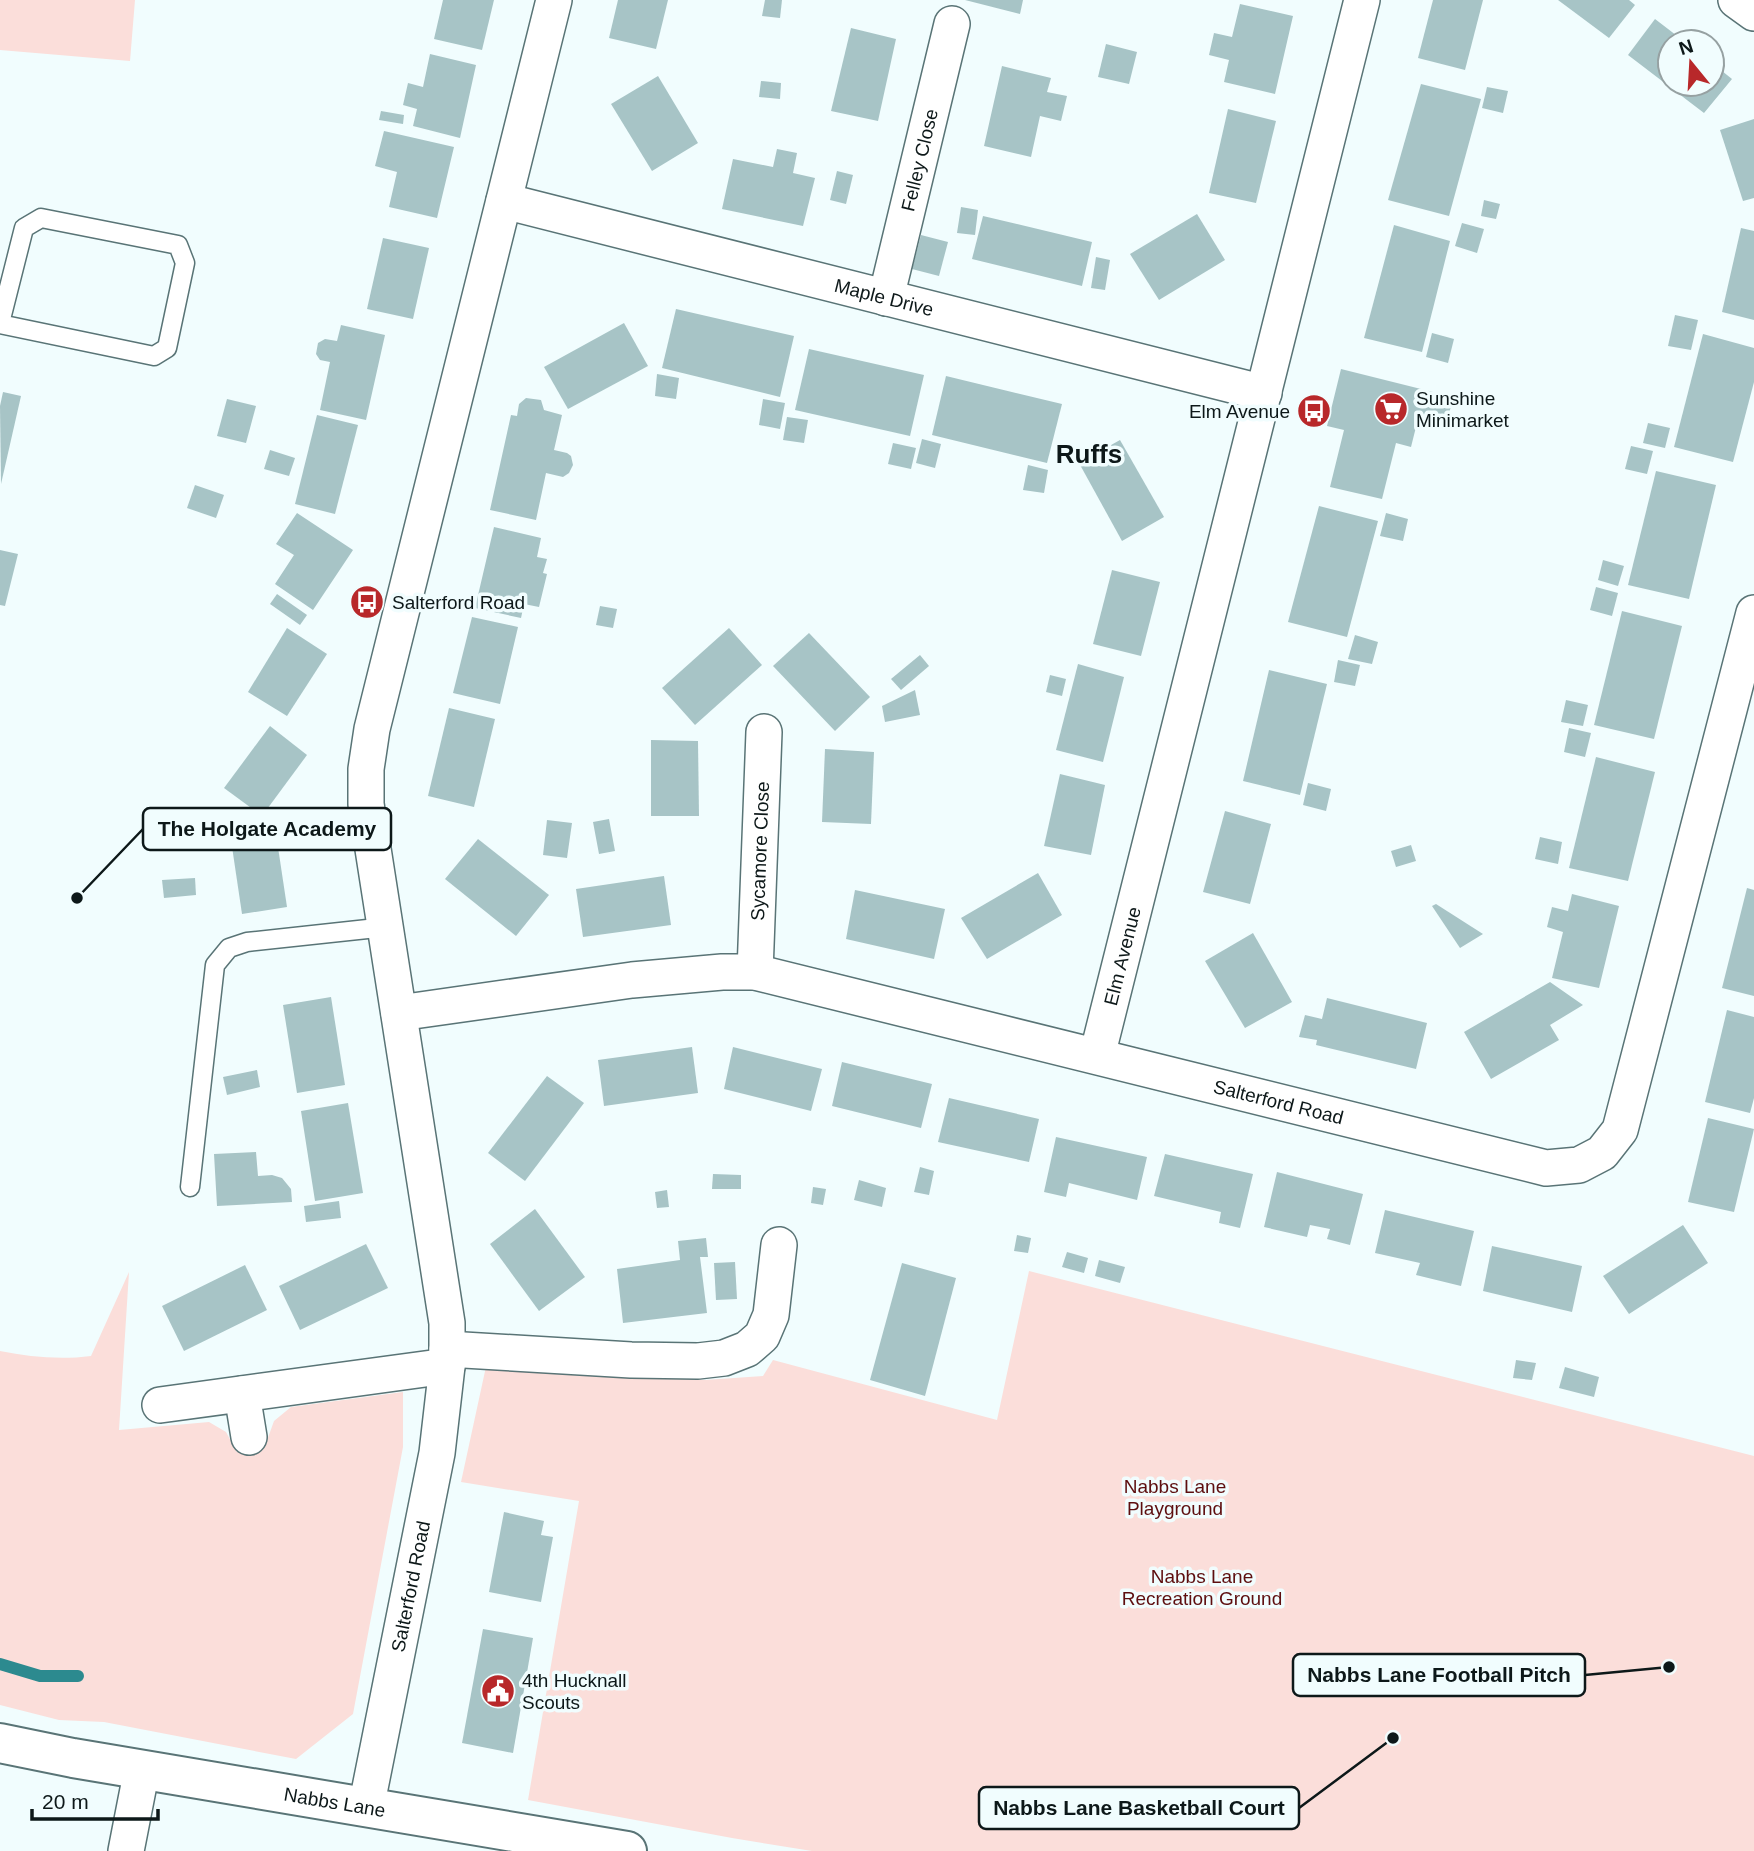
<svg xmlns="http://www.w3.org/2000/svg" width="1754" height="1851" viewBox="0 0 1754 1851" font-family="Arial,sans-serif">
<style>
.green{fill:#fbdeda}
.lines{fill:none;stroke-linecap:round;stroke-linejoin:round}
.stream{stroke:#2c8a8f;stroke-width:12}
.building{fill:#a7c4c6}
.service-casing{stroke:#597476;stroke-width:21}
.minor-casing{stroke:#597476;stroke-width:38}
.tertiary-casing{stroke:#597476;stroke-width:42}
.service{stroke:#fff;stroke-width:18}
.minor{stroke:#fff;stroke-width:35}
.tertiary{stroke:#fff;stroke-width:38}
.labels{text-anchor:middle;stroke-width:7;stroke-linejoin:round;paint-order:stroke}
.street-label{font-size:19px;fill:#0d1819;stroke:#f1fdfe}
.poi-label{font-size:19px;fill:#0d1819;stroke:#f1fdfe;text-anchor:start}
.park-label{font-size:19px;fill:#5d0e0f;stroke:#f1fdfe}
.district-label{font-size:26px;font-weight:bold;fill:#0d1819;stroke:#f1fdfe}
.leader{fill:none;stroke:#0d1819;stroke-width:2.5}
.callout-dot{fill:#0d1819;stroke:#f1fdfe;stroke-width:2.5}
.callout{fill:#f1fdfe;stroke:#0d1819;stroke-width:2.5}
.callout-label{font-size:21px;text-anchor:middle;font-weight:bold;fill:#0d1819}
</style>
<rect width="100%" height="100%" fill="#f1fdfe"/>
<g class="green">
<polygon points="0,0 135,0 130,61 0,50"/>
<polygon points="1029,1271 1754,1456 1754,1851 812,1851 732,1838 528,1800 579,1501 461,1482 487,1362 705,1380 763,1376 773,1360 997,1420"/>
<path d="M 129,1272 L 119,1430 L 209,1422 L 226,1432 L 237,1452 L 265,1446 L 274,1421 L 291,1407 L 403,1392 L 403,1447 L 353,1714 L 296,1759 L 104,1722 L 59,1720 L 0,1705 L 0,1351 C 30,1357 60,1360 91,1356 Z"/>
</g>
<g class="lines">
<polyline class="stream" points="0,1664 40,1676 78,1676"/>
</g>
<g class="building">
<polygon points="443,0 494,0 482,50 434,39"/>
<polygon points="618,0 668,0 656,49 609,38"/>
<polygon points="765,0 782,0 780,18 762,16"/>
<polygon points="965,0 1023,0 1020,14"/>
<polygon points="1433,0 1483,0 1465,70 1418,58"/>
<polygon points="1558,0 1629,0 1635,5 1609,38"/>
<polygon points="1240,4 1293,16 1275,94 1224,82 1229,60 1209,55 1214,33 1232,37"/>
<polygon points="1655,19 1685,42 1670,42 1670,84 1712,84 1712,63 1732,79 1704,113 1628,55"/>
<polygon points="851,28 896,39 878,121 831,111"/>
<polygon points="1106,44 1137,52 1129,84 1098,77"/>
<polygon points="430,54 476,65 460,138 413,126 417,109 403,105 408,83 423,87"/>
<polygon points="1002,66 1051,78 1047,92 1067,96 1061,121 1040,116 1031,157 984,146"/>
<polygon points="658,76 698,143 652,171 611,104"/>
<polygon points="761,81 781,83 780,99 759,97"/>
<polygon points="1421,84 1481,99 1449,216 1388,200"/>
<polygon points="1487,87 1508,91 1503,113 1482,108"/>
<polygon points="1228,109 1276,121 1256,203 1209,193"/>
<polygon points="381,111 404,115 403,124 379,120"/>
<polygon points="1754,119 1754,198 1743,201 1720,130"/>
<polygon points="384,131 454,147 437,218 389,207 397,172 375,166"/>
<polygon points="777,149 797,153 793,173 815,178 803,226 722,209 733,159 773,167"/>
<polygon points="837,171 853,175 846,204 830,200"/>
<polygon points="1484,200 1500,204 1496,219 1481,216"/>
<polygon points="961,207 978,210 975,235 957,233"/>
<polygon points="1197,214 1225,260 1159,300 1130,254"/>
<polygon points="983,216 1092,242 1082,286 972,259"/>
<polygon points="1462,223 1484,229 1477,253 1455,246"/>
<polygon points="1394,225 1450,241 1422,352 1364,338"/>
<polygon points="1741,228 1754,231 1754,320 1722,312"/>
<polygon points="921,235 948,242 939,276 912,269"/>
<polygon points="383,238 429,248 413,319 367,309"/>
<polygon points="1096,257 1110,260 1105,290 1091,288"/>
<polygon points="676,309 794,336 780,397 662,368"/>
<polygon points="1675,315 1698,320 1691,350 1668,346"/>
<polygon points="624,323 648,366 568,409 544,367"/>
<polygon points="341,325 385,335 366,420 320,410 330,362 320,360 316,354 318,343 325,339 337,341"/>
<polygon points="1432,333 1454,339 1448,363 1426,357"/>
<polygon points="1703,334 1754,348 1754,382 1733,462 1674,447"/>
<polygon points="809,349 924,375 910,436 795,410"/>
<polygon points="1341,369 1453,397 1446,427 1418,419 1411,447 1396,443 1382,499 1330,487 1344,430 1327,426"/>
<polygon points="657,374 679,378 676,399 655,396"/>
<polygon points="946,376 1062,404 1047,463 932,435"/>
<polygon points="3,392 21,396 1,484 0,406"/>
<polygon points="526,398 541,400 544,410 562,415 554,450 567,453 571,456 573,465 569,473 563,477 546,473 536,520 490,510 511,415 517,416 519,404"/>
<polygon points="227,399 256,406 246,443 217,436"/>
<polygon points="763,399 785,403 780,429 759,425"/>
<polygon points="317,415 358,425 335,514 295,504"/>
<polygon points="787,417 808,420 804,443 783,440"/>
<polygon points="1648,423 1670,428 1665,448 1643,443"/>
<polygon points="922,439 941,444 935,468 916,463"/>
<polygon points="1120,440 1164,517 1122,541 1079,463"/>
<polygon points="893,443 916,448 911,469 888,464"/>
<polygon points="1631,446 1653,451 1647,474 1625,469"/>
<polygon points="270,450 295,458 289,476 264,469"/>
<polygon points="1028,465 1048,470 1044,493 1023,490"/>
<polygon points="1656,471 1716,485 1689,599 1628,585"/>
<polygon points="195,485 224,495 216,518 187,508"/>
<polygon points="1319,506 1378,521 1347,637 1288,622"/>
<polygon points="297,513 353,550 313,610 275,584 294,555 276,544"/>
<polygon points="1386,513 1408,519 1403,541 1380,536"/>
<polygon points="494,527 541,538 537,557 547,559 543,573 547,574 539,607 524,604 521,618 475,608"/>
<polygon points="0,550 18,554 5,606 0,605"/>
<polygon points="1603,560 1624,566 1618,586 1598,580"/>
<polygon points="1112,570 1160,582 1141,656 1093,644"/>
<polygon points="1596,587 1618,593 1612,616 1590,610"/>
<polygon points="277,594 307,615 300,625 270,604"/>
<polygon points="600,606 617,609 613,628 596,625"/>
<polygon points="1622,611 1682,626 1654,739 1594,725"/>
<polygon points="472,617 518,627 500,704 453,693"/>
<polygon points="287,628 327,654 287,716 248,692"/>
<polygon points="729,628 762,665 695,725 662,688"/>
<polygon points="809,633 870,697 835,731 773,666"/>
<polygon points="1355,635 1378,642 1372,664 1348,659"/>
<polygon points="920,655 929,666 901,690 891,679"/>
<polygon points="1338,660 1360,665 1355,686 1334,682"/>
<polygon points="1078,664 1124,677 1103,762 1056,750"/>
<polygon points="1269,670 1327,684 1300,795 1243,781"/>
<polygon points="1050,675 1066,679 1062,696 1046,692"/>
<polygon points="915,690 920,715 885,722 882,706"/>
<polygon points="1566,700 1588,705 1583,726 1561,722"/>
<polygon points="449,708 495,719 474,807 428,796"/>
<polygon points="270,726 307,755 262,816 224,788"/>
<polygon points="1569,728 1591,733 1585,757 1564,752"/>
<polygon points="651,740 698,741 699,816 651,816"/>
<polygon points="825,749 874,752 871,824 822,822"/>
<polygon points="1596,757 1655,772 1628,881 1569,868"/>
<polygon points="1060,774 1105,785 1091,855 1044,846"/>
<polygon points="1308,783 1331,789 1326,811 1303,805"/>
<polygon points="1225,811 1271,824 1250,904 1203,892"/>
<polygon points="609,819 615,851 599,854 593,822"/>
<polygon points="547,820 572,823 567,858 543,855"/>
<polygon points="276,834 287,907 242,914 231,840"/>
<polygon points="1540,837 1562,842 1558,864 1535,859"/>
<polygon points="478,839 549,895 516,936 445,879"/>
<polygon points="1411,845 1416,861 1396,867 1391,851"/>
<polygon points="1038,873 1062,915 987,959 961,918"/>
<polygon points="664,876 671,925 583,937 576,889"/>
<polygon points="195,878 196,895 164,898 162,880"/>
<polygon points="1747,888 1754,890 1754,996 1722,988"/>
<polygon points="855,890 945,909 934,959 846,939"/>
<polygon points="1572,894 1619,906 1599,988 1552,978 1563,932 1547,927 1552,907 1568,911"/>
<polygon points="1436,904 1483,934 1460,948 1432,906"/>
<polygon points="1253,933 1292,1002 1245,1028 1205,961"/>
<polygon points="1550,982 1583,1005 1550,1025 1559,1040 1491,1079 1464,1032"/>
<polygon points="331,997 345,1085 297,1093 283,1005"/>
<polygon points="1327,998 1427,1023 1416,1069 1316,1045 1317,1040 1299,1037 1305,1015 1322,1019"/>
<polygon points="1727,1010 1754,1017 1754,1098 1750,1113 1705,1102"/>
<polygon points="692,1047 698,1093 604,1106 598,1060"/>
<polygon points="733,1047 822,1069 811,1111 724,1089"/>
<polygon points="842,1062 932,1084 921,1128 832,1106"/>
<polygon points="257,1070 260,1087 227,1095 223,1077"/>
<polygon points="547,1076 584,1103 525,1181 488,1153"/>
<polygon points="949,1098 1039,1119 1029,1162 938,1142"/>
<polygon points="348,1103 363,1193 315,1201 301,1111"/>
<polygon points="1708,1118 1754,1129 1734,1212 1688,1202"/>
<polygon points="1056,1137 1147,1157 1137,1200 1069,1183 1066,1197 1044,1192"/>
<polygon points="256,1152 258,1176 272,1175 282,1178 291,1189 292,1202 217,1206 214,1154"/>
<polygon points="1165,1154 1253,1174 1240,1228 1219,1223 1221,1212 1154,1196"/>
<polygon points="920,1167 934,1171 929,1195 914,1192"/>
<polygon points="1277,1172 1363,1194 1350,1245 1327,1239 1330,1229 1310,1225 1307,1237 1264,1227"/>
<polygon points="713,1174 741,1175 741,1189 712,1189"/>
<polygon points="859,1180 886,1188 882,1207 854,1200"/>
<polygon points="813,1187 826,1189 823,1205 811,1203"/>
<polygon points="667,1190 669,1207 657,1208 655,1192"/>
<polygon points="339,1201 341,1218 306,1222 304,1206"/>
<polygon points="535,1209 585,1277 539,1311 490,1244"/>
<polygon points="1385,1210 1474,1231 1461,1286 1416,1275 1420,1263 1375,1253"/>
<polygon points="1683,1225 1708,1263 1629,1314 1603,1276"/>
<polygon points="1017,1235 1031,1238 1028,1253 1014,1251"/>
<polygon points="706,1238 708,1257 700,1257 707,1313 623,1323 617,1269 680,1260 678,1241"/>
<polygon points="366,1244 388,1288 300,1330 279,1286"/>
<polygon points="1492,1246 1582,1266 1572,1312 1483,1291"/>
<polygon points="1067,1252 1088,1258 1084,1273 1062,1267"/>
<polygon points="1099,1260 1125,1267 1120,1283 1095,1276"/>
<polygon points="735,1262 737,1299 716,1300 714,1263"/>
<polygon points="902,1263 956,1278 925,1396 870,1380"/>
<polygon points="245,1265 267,1310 184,1351 162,1306"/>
<polygon points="1516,1360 1536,1363 1532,1380 1513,1378"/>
<polygon points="1565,1367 1599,1377 1594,1397 1559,1388"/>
<polygon points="504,1512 544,1521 541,1535 553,1537 541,1602 489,1592"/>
<polygon points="483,1629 533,1638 513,1753 462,1743"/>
</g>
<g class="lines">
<g class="service-casing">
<g id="service">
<polyline points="0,323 24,228 41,218 178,245 185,263 167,348 154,356 0,324"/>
<polyline points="190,1187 215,965 229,948 247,942 386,927"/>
</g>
</g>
<g class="minor-casing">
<g id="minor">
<polyline points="1736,0 1754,13"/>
<path id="s1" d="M 504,201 L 1264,393"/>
<path id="s2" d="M 886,298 L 952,24"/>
<path id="s3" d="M 755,972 L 764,732"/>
<path id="s4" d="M 399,1013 L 632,980 L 722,972 L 755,972 L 1546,1168 L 1579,1165 L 1602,1153 L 1620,1130 L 1754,613"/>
<path id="s5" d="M 1097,1056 L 1362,0"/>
<polyline points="447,1349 631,1360 698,1361 724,1358 747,1349 762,1336 771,1315 779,1245"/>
<polyline points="242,1394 249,1437"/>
<polyline points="160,1405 447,1366"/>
<path id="s6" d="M 366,1808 L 437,1453 L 447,1366 L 447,1323 L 366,804 L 366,769 L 372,729 L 554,0"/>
<polyline points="126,1851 142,1769"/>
</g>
</g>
<g class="tertiary-casing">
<g id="tertiary">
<path id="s7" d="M 0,1743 L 73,1758 L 627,1851"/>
</g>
</g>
<use href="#service" class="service"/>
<use href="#minor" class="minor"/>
<use href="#tertiary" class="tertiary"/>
</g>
<defs>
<g id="supermarket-disc" transform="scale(1.75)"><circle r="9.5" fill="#b8282a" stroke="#f1fdfe"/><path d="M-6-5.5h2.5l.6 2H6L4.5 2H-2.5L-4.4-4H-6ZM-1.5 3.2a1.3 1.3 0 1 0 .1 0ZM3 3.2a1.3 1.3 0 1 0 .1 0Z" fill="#fff"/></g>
<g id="bus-disc" transform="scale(1.75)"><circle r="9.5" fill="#b8282a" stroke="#f1fdfe"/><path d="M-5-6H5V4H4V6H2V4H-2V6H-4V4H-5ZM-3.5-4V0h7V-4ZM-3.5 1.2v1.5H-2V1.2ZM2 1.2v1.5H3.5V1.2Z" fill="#fff"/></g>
<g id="civic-disc" transform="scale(1.75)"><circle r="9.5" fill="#b8282a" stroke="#f1fdfe"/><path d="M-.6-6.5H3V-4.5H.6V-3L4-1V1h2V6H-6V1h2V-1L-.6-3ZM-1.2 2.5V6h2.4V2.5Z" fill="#fff"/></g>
</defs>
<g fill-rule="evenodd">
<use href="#supermarket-disc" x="1391" y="409"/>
<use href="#bus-disc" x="1314" y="411"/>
<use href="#bus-disc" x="367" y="602"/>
<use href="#civic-disc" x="498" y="1691"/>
</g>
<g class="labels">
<g class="street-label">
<text dy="7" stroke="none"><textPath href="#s2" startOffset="142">Felley Close</textPath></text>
<text dy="7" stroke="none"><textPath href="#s1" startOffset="392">Maple Drive</textPath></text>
<text dy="7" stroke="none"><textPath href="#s3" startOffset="121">Sycamore Close</textPath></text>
<text dy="7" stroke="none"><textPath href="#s5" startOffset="103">Elm Avenue</textPath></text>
<text dy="7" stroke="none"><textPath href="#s4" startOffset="898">Salterford Road</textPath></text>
<text dy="7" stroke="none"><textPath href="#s6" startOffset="226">Salterford Road</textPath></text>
<text dy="7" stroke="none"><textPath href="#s7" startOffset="340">Nabbs Lane</textPath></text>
</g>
<g class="poi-label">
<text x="1416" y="405">Sunshine<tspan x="1416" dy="22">Minimarket</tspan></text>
<text x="1290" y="418" text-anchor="end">Elm Avenue</text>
<text x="392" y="609">Salterford Road</text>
<text x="522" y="1687">4th Hucknall<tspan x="522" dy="22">Scouts</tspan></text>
</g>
<g class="park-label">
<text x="1175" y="1493">Nabbs Lane<tspan x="1175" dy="22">Playground</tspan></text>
<text x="1202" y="1583">Nabbs Lane<tspan x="1202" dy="22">Recreation Ground</tspan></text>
</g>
<g class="district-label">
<text x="1089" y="463">Ruffs</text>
</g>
</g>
<path class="leader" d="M77 898L143 829M1669 1667L1585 1675M1393 1738L1299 1808"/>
<g class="callout-dot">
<circle cx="77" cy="898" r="7"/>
<circle cx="1669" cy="1667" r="7"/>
<circle cx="1393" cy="1738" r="7"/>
</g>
<g class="callout">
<rect x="143" y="808" width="248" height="42" rx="7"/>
<rect x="1293" y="1654" width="292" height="42" rx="7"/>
<rect x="979" y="1787" width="320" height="42" rx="7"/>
</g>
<g class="callout-label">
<text x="267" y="836">The Holgate Academy</text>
<text x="1439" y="1682">Nabbs Lane Football Pitch</text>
<text x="1139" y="1815">Nabbs Lane Basketball Court</text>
</g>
<g transform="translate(1691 63) rotate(342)"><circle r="33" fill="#f1fdfe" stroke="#96a1a2" stroke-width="2"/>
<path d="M0-5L12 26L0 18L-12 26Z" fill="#b8282a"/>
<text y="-10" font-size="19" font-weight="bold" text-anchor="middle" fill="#0d1819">N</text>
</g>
<path d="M32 1809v10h126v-10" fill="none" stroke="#0d1819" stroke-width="3.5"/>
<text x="42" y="1809" font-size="21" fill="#0d1819" stroke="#f1fdfe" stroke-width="5" paint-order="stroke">20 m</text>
</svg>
